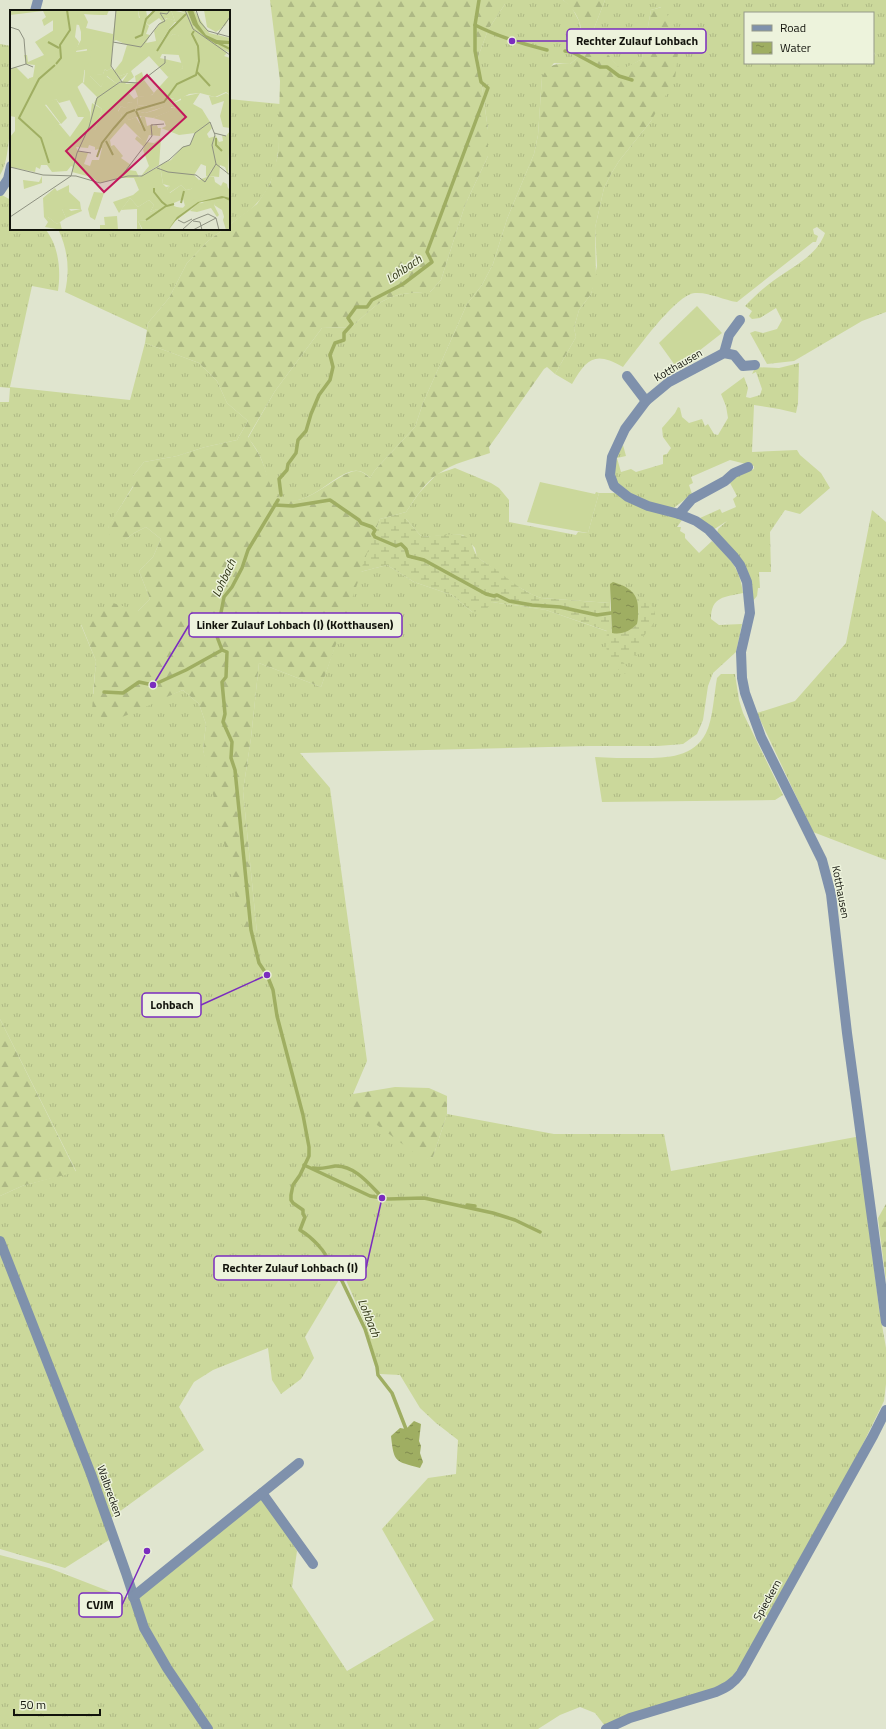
<svg xmlns="http://www.w3.org/2000/svg" width="886" height="1729" viewBox="0 0 886 1729" font-family="'Titillium Web',sans-serif">
<style>
.grass{fill:url(#grass-tufts);fill-rule:evenodd}
.forest{fill:url(#forest-firs)}
.wetland{fill:url(#wetland-marsh)}
.garden{fill:#cbd89b}
.water{fill:url(#water-ripples)}
.lines{fill:none;stroke-linecap:round;stroke-linejoin:round}
.stream{stroke:#9fae62;stroke-width:3.5}
.minor{stroke:#7f91ac;stroke-width:10}
.labels{text-anchor:middle;stroke-width:3;stroke-linejoin:round;paint-order:stroke}
.street-label{font-size:11px;fill:#12130c;stroke:#edf3dc}
.water-label{font-size:12px;font-style:italic;fill:#303615;stroke:#edf3dc}
.inset-river{fill:none;stroke:#9fae62;stroke-width:2}
.inset-road{fill:none;stroke:#8e9181;stroke-width:1}
.view{fill:#c2185b;fill-opacity:0.15;stroke:#c2185b;stroke-width:2}
.inset-edge{fill:none;stroke:#12130c;stroke-width:2}
.leader{fill:none;stroke:#7b2cbf;stroke-width:1.5}
.callout-dot{fill:#7b2cbf;stroke:#edf3dc;stroke-width:1.5}
.callout{fill:#edf3dc;stroke:#7b2cbf;stroke-width:1.5}
.callout-label{font-size:12px;text-anchor:middle;font-weight:bold;fill:#12130c}
</style>
<defs>
<pattern id="grass-tufts" width="24" height="20" patternUnits="userSpaceOnUse"><rect width="24" height="20" fill="#cbd89b"/><path d="M3 7l-1-3M5 7V3M7 7l1-3M15 17l-1-3M17 17v-4M19 17l1-3" fill="none" stroke="#adb884"/></pattern>
<pattern id="forest-firs" width="22" height="20" patternUnits="userSpaceOnUse"><rect width="22" height="20" fill="#cbd89b"/><path d="M5 1l3.5 6h-7zM16 11l3.5 6h-7z" fill="#adb884"/></pattern>
<pattern id="wetland-marsh" width="20" height="14" patternUnits="userSpaceOnUse"><rect width="20" height="14" fill="#cbd89b"/><path d="M1 5h8M5 5V1M11 12h8M15 12V8" fill="none" stroke="#adb884"/></pattern>
<pattern id="water-ripples" width="26" height="14" patternUnits="userSpaceOnUse"><rect width="26" height="14" fill="#9fae62"/><path d="M2 4q2-2 4 0t4 0M15 11q2-2 4 0t4 0" fill="none" stroke="#808c4f"/></pattern>
</defs>
<rect width="100%" height="100%" fill="#e0e5cf"/>
<g class="grass">
<path d="M 505,0 L 563,0 L 571,6 L 579,21 L 583,40 L 581,55 L 570,64 L 554,63 L 542,77 L 538,135 L 534,154 L 507,219 L 493,264 L 482,285 L 467,304 L 423,403 L 415,427 L 375,470 L 370,478 C 366,474 361,470 354,471 C 333,473 302,516 276,495 C 268,488 266,471 262,461 C 259,453 254,445 248,438 L 275,391 L 322,328 L 352,327 C 380,300 389,292 430,292 L 441,280 L 465,205 L 488,156 L 488,130 L 478,57 L 488,30 L 505,4 Z"/>
<path d="M 605,0 L 886,0 L 886,312 L 862,321 L 794,361 L 767,364 L 750,333 L 755,331 L 763,333 L 777,329 L 782,320 L 776,308 L 760,318 L 752,319 L 749,316 L 752,311 L 745,306 C 754,297 763,288 773,281 C 792,267 817,256 825,233 L 817,227 L 813,229 L 814,234 L 818,236 L 816,242 L 813,242 L 737,302 C 723,300 710,292 695,293 C 676,294 636,351 623,367 C 595,351 587,358 572,384 L 555,374 L 576,337 L 574,328 L 579,310 L 591,294 L 597,266 L 595,228 L 604,188 L 611,174 L 619,161 L 651,121 L 654,114 L 661,7 L 651,10 L 642,59 L 621,71 L 606,52 L 593,31 ZM 745,13 L 873,13 L 873,50 L 876,56 L 873,52 L 873,63 L 745,63 Z"/>
<path d="M 0,44 L 11,46 C 11,71 14,158 0,175 Z"/>
<path d="M 229,99 L 280,104 C 279,137 282,178 256,204 C 249,212 238,218 229,225 Z"/>
<path d="M 0,194 L 11,200 L 11,229 L 45,229 C 59,245 61,271 58,291 L 32,286 L 10,387 L 130,400 L 145,343 L 199,363 L 217,381 L 227,403 L 248,421 L 237,440 L 205,447 L 177,456 L 144,462 L 133,476 L 133,486 L 108,527 L 125,540 L 134,533 L 146,527 L 161,539 L 153,557 L 139,571 L 150,599 L 138,611 L 81,625 L 96,661 L 93,694 L 155,701 L 183,690 L 199,704 L 206,724 L 203,750 L 257,933 L 243,791 L 251,738 L 259,663 L 321,687 L 360,572 L 387,565 L 414,582 L 452,595 L 472,612 L 492,602 L 546,610 L 612,633 L 610,584 L 610,603 L 541,598 L 533,595 L 517,586 L 477,557 L 475,548 L 463,535 C 449,534 435,537 421,536 L 406,519 L 406,512 L 419,493 L 437,474 L 455,468 L 491,483 L 499,488 L 509,500 L 509,522 L 576,535 L 578,532 L 588,533 L 599,493 L 615,493 L 682,520 L 677,527 L 681,527 L 680,531 L 685,534 L 685,538 L 699,553 L 712,541 C 730,557 740,569 743,593 C 725,597 711,596 711,619 L 719,625 L 742,624 L 736,652 L 713,673 L 708,686 L 703,720 L 697,734 L 683,744 L 658,746 L 589,746 L 300,753 L 330,788 L 367,1061 L 353,1094 L 347,1102 L 424,1159 L 433,1157 L 447,1114 L 554,1134 L 664,1134 L 671,1171 L 861,1136 L 867,1212 L 879,1308 L 886,1348 L 886,1384 L 884,1401 L 857,1456 L 740,1666 L 731,1678 L 722,1686 L 605,1726 L 595,1713 L 580,1707 L 560,1715 L 538,1729 L 0,1729 L 0,1555 L 49,1568 L 124,1597 L 133,1597 L 262,1493 L 297,1551 L 292,1587 L 347,1671 L 434,1620 L 382,1529 L 428,1478 L 456,1474 L 458,1440 L 436,1423 L 420,1408 L 400,1375 L 380,1374 L 366,1326 L 343,1273 L 305,1337 L 314,1358 L 301,1379 L 281,1394 L 272,1380 L 268,1348 L 213,1370 L 194,1382 L 179,1407 L 204,1450 L 108,1520 L 109,1540 L 65,1568 L 0,1549 L 0,1196 L 22,1186 L 76,1171 L 0,1019 L 0,402 L 9,402 L 10,388 L 0,387 Z"/>
<path d="M 58,229 L 224,229 L 208,241 L 187,263 L 169,298 L 148,323 L 147,330 L 65,292 C 70,270 68,250 58,229 Z"/>
<path d="M 799,363 L 798,403 L 796,413 L 779,409 L 754,405 L 752,452 L 797,450 L 800,455 L 821,473 L 830,488 L 800,514 L 785,510 L 770,532 L 771,572 L 759,572 L 760,588 L 758,588 L 757,596 L 753,601 L 752,593 L 717,534 L 718,529 L 727,521 L 713,530 L 700,518 L 720,509 L 722,513 L 736,507 L 733,499 L 737,496 L 730,483 L 738,475 L 754,469 L 754,466 L 730,460 L 691,477 L 693,483 L 689,485 L 692,494 L 671,510 C 651,503 608,492 613,464 C 614,458 620,451 623,445 L 626,456 L 617,458 L 621,472 L 631,469 L 636,472 L 663,464 L 663,455 L 667,454 L 671,448 L 663,437 L 662,428 L 675,413 L 678,407 L 680,408 L 682,417 L 689,423 L 702,419 L 705,426 L 708,424 L 714,434 L 718,435 L 728,418 L 726,406 L 721,394 L 744,377 L 748,388 L 746,397 L 750,398 L 760,395 L 762,389 L 756,372 L 752,374 L 754,370 L 752,367 L 779,368 Z"/>
<polygon points="872,510 886,522 886,860 813,832 757,713 795,701 846,643"/>
<path d="M 721,674 L 735,674 L 739,700 L 743,713 L 783,795 L 775,800 L 602,802 L 595,757 C 609,758 624,758 638,758 C 663,758 693,759 706,733 C 713,719 714,694 717,678 Z"/>
</g>
<g class="forest">
<path d="M 270,0 L 505,0 L 505,4 L 488,30 L 478,57 L 488,130 L 488,156 L 465,205 L 441,280 L 430,292 C 389,292 380,300 352,327 L 322,328 L 275,391 L 248,437 C 253,445 259,453 262,461 C 270,480 270,503 297,500 C 317,497 343,470 357,471 C 363,471 366,475 370,478 L 375,470 L 415,427 L 423,403 L 467,304 L 482,285 L 493,264 L 507,219 L 534,154 L 538,135 L 542,77 C 549,64 556,63 570,64 L 581,55 C 585,33 581,14 563,0 L 605,0 L 593,31 L 606,52 L 621,70 L 642,59 L 651,10 L 662,7 L 666,11 L 670,22 L 678,53 L 675,79 L 651,121 L 619,161 L 611,174 L 604,188 L 595,228 L 596,277 L 591,294 L 579,310 L 574,328 L 576,337 L 555,374 L 547,367 L 544,369 L 489,447 L 490,453 C 472,459 453,463 438,474 C 424,483 415,499 406,512 L 380,519 L 321,687 L 259,663 L 251,738 L 243,791 L 257,933 L 246,941 L 203,750 L 206,724 L 199,704 L 183,690 C 158,700 134,714 108,722 L 92,710 L 96,661 L 81,624 L 113,603 L 138,611 L 150,599 L 139,571 L 153,557 L 161,539 L 146,527 L 134,533 L 125,540 L 110,539 L 108,526 L 133,487 L 133,476 L 144,462 L 177,456 L 205,447 L 237,440 L 248,421 L 227,403 L 217,381 L 199,363 L 145,343 L 148,323 L 169,298 L 187,263 L 208,241 L 224,229 L 229,229 L 229,225 L 257,204 L 270,184 L 278,155 L 280,81 Z"/>
<polygon points="0,1019 76,1172 22,1186 0,1196"/>
<polygon points="395,1087 429,1088 447,1096 447,1114 433,1157 424,1160 346,1102 353,1094"/>
<polygon points="886,1204 886,1281 878,1218"/>
</g>
<path class="wetland" d="M 406,512 L 406,519 L 421,536 C 433,537 455,532 464,536 C 474,540 472,552 479,558 C 484,563 491,566 497,570 C 511,581 524,592 541,598 L 610,603 L 612,633 C 623,634 629,631 637,624 L 638,603 L 636,596 C 643,597 649,600 652,606 C 662,623 646,629 639,644 C 637,647 638,652 637,656 L 629,654 L 623,659 L 623,662 L 628,668 L 627,673 L 622,674 L 608,656 L 606,646 L 607,631 L 546,610 L 492,602 L 486,610 L 472,612 L 452,595 L 414,582 L 387,565 L 360,572 L 380,519 Z"/>
<g class="garden">
<polygon points="697,306 722,333 677,368 659,343"/>
<polygon points="540,482 595,494 596,492 599,493 588,533 527,522"/>
</g>
<g class="water">
<path d="M 613,582 C 629,587 639,593 638,611 C 638,616 638,620 637,624 C 630,631 622,635 612,633 L 610,584 Z"/>
<path d="M 414,1421 L 421,1424 L 419,1441 L 421,1446 L 420,1453 L 423,1462 L 420,1468 C 395,1461 394,1463 391,1436 L 400,1428 L 406,1429 Z"/>
</g>
<g class="lines">
<g class="stream">
<path d="M 475,25 C 499,37 522,44 547,50"/>
<polyline points="565,51 572,52 600,67 607,67 619,76 632,80"/>
<polyline points="281,495 279,479 287,470 288,464 296,453 298,440 306,431 311,414 319,395 330,380 333,367 330,355 335,343 344,340 344,333 352,324 348,318 356,307 367,307 372,300 403,284 432,262 427,252 488,88 481,82 475,51 475,25 479,0"/>
<path d="M 278,500 L 248,550 L 242,568 L 232,587 L 224,597 L 219,623 L 216,629 L 216,634 L 222,650 L 227,652 L 226,677 L 222,682 L 225,714 L 223,722 L 232,742 L 231,758 L 235,770 L 251,930 L 259,963 L 267,975 L 273,990 L 277,1016 L 303,1115 L 309,1147 L 309,1156 L 300,1175 L 293,1185 L 291,1195 L 291,1200 L 293,1203 L 303,1210 L 303,1214 L 305,1217 L 300,1230 C 310,1236 327,1251 329,1264 L 342,1281 L 365,1329 L 377,1367 L 378,1375 L 392,1393 L 406,1429"/>
<polyline points="275,505 293,506 330,500 359,520 361,523 372,527 375,530 373,534 375,537 396,546 401,544 406,549 408,556 424,560 486,594 494,596 497,595 509,601 532,605 560,607 597,615 611,613"/>
<polyline points="104,692 123,693 139,682 153,685 186,670 222,650"/>
<polyline points="304,1165 370,1196 388,1199 424,1198 493,1213 515,1220 540,1232"/>
<path d="M 313,1168 C 320,1170 328,1167 335,1166 C 355,1165 370,1185 382,1197"/>
<polyline points="467,1205 475,1206"/>
</g>
<g class="minor">
<polyline points="35,11 38,0"/>
<polyline points="0,191 8,179 11,166"/>
<polyline points="724,353 729,335 740,320"/>
<polyline points="755,365 743,366 734,355 724,353 669,382 646,401 625,429 618,444 612,457 610,475 614,486 628,497 648,506 679,514 696,521 709,530 734,557 740,565 747,582 750,613 741,652 742,678 745,693 761,737 822,860 831,894 847,1033 886,1322"/>
<polyline points="627,376 646,401"/>
<polyline points="679,514 692,499 725,481 734,473 748,467"/>
<polyline points="0,1241 91,1474 126,1573 144,1628 167,1668 208,1729"/>
<polyline points="262,1493 313,1564"/>
<polyline points="133,1597 299,1463"/>
<path d="M 606,1729 L 630,1718 L 716,1692 C 727,1687 734,1683 741,1673 L 873,1436 L 886,1410"/>
</g>
</g>
<g class="labels">
<g class="street-label">
<text transform="translate(678 365) rotate(-30)" y="4">Kotthausen</text>
<text transform="translate(841 892) rotate(79)" y="4">Kotthausen</text>
<text transform="translate(110 1491) rotate(70)" y="4">Walbrecken</text>
<text transform="translate(767 1600) rotate(-61)" y="4">Spieckern</text>
</g>
<g class="water-label">
<text transform="translate(404 269) rotate(-34)" y="4">Lohbach</text>
<text transform="translate(224 578) rotate(-65)" y="4">Lohbach</text>
<text transform="translate(369 1318) rotate(68)" y="4">Lohbach</text>
</g>
</g>
<g transform="translate(10 10)">
<rect width="220" height="220" fill="#e0e5cf"/>
<path d="M 0,0 L 59,0 L 34,16 L 32,10 L 36,7 L 33,1 L 0,5 ZM 64,0 L 95,0 L 94,5 L 74,4 L 78,12 L 76,18 L 103,24 L 106,0 L 128,0 L 129,8 L 141,7 L 136,13 L 139,16 L 136,24 L 140,25 L 136,33 L 146,31 L 144,21 L 151,12 L 158,8 L 165,11 L 161,0 L 175,3 L 169,12 L 165,12 L 159,19 L 150,34 L 163,24 L 168,25 L 170,28 L 169,45 L 152,44 L 150,48 L 172,53 L 173,58 L 158,67 L 139,46 L 121,61 L 124,67 L 115,74 L 126,73 L 125,66 L 132,62 L 134,70 L 144,83 L 140,86 L 128,87 L 125,79 L 119,83 L 124,89 L 127,87 L 128,96 L 135,95 L 143,98 L 155,90 L 164,88 L 160,95 L 135,103 L 126,101 L 127,96 L 121,92 L 117,93 L 119,96 L 115,98 L 111,96 L 108,101 L 112,105 L 104,118 L 117,106 L 119,110 L 126,107 L 135,122 L 130,108 L 132,106 L 135,107 L 137,116 L 143,114 L 143,116 L 147,115 L 148,118 L 152,118 L 156,116 L 154,111 L 143,108 L 164,99 L 165,97 L 161,97 L 161,94 L 171,90 L 171,87 L 190,83 L 183,94 L 192,99 L 200,112 L 202,118 L 197,124 L 199,128 L 206,126 L 209,132 L 213,131 L 212,125 L 216,126 L 220,121 L 218,165 L 215,157 L 210,155 L 209,167 L 199,166 L 202,158 L 196,167 L 196,156 L 191,154 L 184,165 L 189,170 L 181,179 L 176,180 L 171,175 L 159,183 L 157,179 L 160,176 L 153,174 L 150,155 L 161,150 L 172,137 L 180,135 L 185,123 L 169,125 L 151,118 L 150,126 L 139,125 L 134,137 L 125,129 L 127,126 L 132,130 L 115,113 L 100,130 L 101,136 L 104,135 L 113,146 L 111,148 L 121,155 L 110,168 L 90,173 L 81,167 L 62,162 L 63,157 L 61,156 L 57,161 L 42,162 L 37,155 L 31,155 L 30,159 L 26,157 L 25,162 L 0,157 L 0,127 L 5,121 L 6,112 L 5,107 L 0,106 L 0,59 L 6,57 L 18,69 L 23,67 L 25,55 L 16,54 L 14,45 L 17,45 L 18,52 L 34,45 L 25,32 L 44,20 L 44,33 L 54,23 L 57,24 L 53,44 L 76,53 L 77,39 L 65,41 L 71,30 L 71,22 L 69,15 L 63,14 ZM 106,30 L 117,35 L 112,51 L 104,61 L 110,66 L 118,63 L 112,72 L 107,74 L 96,66 L 91,77 L 80,66 L 93,64 L 95,59 L 97,61 L 101,58 L 102,43 L 104,31 ZM 50,50 L 66,53 L 59,56 L 75,60 L 74,73 L 63,60 L 59,64 L 66,74 L 57,85 L 68,107 L 74,107 L 60,127 L 50,115 L 44,115 L 31,98 L 27,106 L 29,114 L 25,117 L 10,108 L 28,74 ZM 71,71 L 87,87 L 84,93 L 92,99 L 85,120 L 80,117 L 80,102 L 66,74 ZM 79,135 L 85,137 L 85,140 L 92,138 L 89,150 L 82,150 L 80,156 L 74,154 L 78,143 L 68,141 L 66,137 L 78,138 ZM 194,0 L 209,0 L 215,7 L 212,17 L 215,16 L 206,22 L 197,17 ZM 216,83 L 220,85 L 220,118 L 213,117 L 210,106 L 214,91 L 202,95 L 199,86 L 207,87 ZM 46,89 L 57,108 L 51,114 L 35,93 ZM 151,128 L 149,155 L 131,166 L 139,156 L 133,140 L 136,132 L 144,133 ZM 32,166 L 32,173 L 14,179 L 13,170 L 29,172 ZM 59,175 L 59,182 L 70,192 L 71,199 L 52,199 L 56,208 L 47,214 L 38,207 L 34,207 L 33,188 L 45,178 L 47,181 ZM 84,182 L 94,183 L 85,210 L 80,207 L 78,199 ZM 120,188 L 128,197 L 139,190 L 144,195 L 140,202 L 147,199 L 152,203 L 143,210 L 128,211 L 132,220 L 127,220 L 127,199 L 111,200 ZM 219,189 L 216,213 L 212,200 L 204,195 L 207,190 ZM 107,206 L 108,220 L 90,220 L 90,215 L 95,215 L 94,207 Z" fill="#cbd89b" fill-rule="evenodd"/>
<path d="M 128,0 L 136,0 L 137,6 L 146,0 L 161,0 L 165,11 L 157,8 L 152,11 L 149,8 L 139,15 L 136,13 L 141,7 L 130,9 ZM 169,0 L 177,0 L 184,17 L 217,43 L 214,46 L 220,48 L 220,85 L 216,82 L 205,87 L 190,83 L 179,84 L 161,94 L 161,98 L 165,97 L 163,100 L 143,108 L 129,106 L 119,110 L 117,107 L 103,118 L 112,105 L 108,102 L 111,96 L 115,98 L 118,96 L 117,93 L 121,92 L 128,95 L 127,87 L 142,85 L 162,63 L 173,58 L 168,43 L 169,26 L 163,24 L 150,35 L 159,19 L 169,12 L 175,3 ZM 162,88 L 164,88 L 160,94 L 146,100 L 135,103 L 126,101 L 127,96 L 135,95 L 143,98 ZM 209,0 L 220,0 L 220,7 L 215,16 L 211,16 L 214,7 ZM 101,58 L 110,66 L 118,63 L 107,74 L 97,66 L 91,77 L 79,65 L 93,64 L 95,59 L 97,61 ZM 82,93 L 92,99 L 85,120 L 79,117 ZM 150,156 L 153,174 L 156,177 L 160,176 L 157,179 L 160,183 L 171,175 L 176,180 L 181,179 L 186,171 L 197,167 L 197,162 L 202,157 L 199,166 L 204,167 L 205,172 L 211,176 L 213,172 L 217,174 L 220,188 L 175,196 L 173,189 L 164,193 L 164,197 L 176,198 L 158,220 L 133,220 L 128,211 L 143,210 L 151,204 L 147,199 L 140,202 L 144,195 L 139,190 L 128,197 L 120,188 L 109,203 L 103,192 L 123,185 L 129,180 L 124,168 L 111,168 L 118,160 L 126,161 L 129,167 ZM 207,190 L 204,195 L 209,205 L 207,207 L 201,198 L 187,202 L 180,201 L 190,192 ZM 57,197 L 61,201 L 71,199 L 72,201 L 56,208 L 52,199 ZM 34,207 L 38,207 L 47,214 L 50,212 L 52,220 L 35,217 L 38,212 Z" fill="#cbd89b" fill-rule="evenodd"/>
<path d="M 43,0 L 99,0 L 97,5 L 74,4 L 74,7 L 68,4 L 65,27 L 69,32 L 66,42 L 83,40 L 78,54 L 75,55 L 73,72 L 58,85 L 60,90 L 49,93 L 46,89 L 35,95 L 50,114 L 27,130 L 22,122 L 11,115 L 6,125 L 0,130 L 5,122 L 5,107 L 23,76 L 19,68 L 27,67 L 36,57 L 42,56 L 47,47 L 45,39 L 36,32 L 43,31 ZM 180,0 L 184,0 L 199,23 L 220,28 L 220,43 L 203,35 L 198,42 L 194,35 L 189,56 L 187,36 L 182,24 L 186,16 ZM 215,175 L 220,180 L 220,220 L 216,220 L 213,210 L 217,198 L 214,193 L 208,192 L 200,195 L 192,192 L 166,210 L 159,220 L 141,220 L 142,214 L 139,209 L 153,200 L 164,196 L 172,199 L 177,193 Z" fill="#cbd89b"/>
<path d="M 177,0 L 183,0 L 188,14 L 196,25 L 207,30 L 220,31 L 220,34 L 206,34 L 196,28 L 183,15 ZM 212,186 L 220,188 L 220,191 L 214,188 L 190,192 L 165,211 L 158,220 L 167,207 L 188,192 Z" fill="#9fae62"/>
<path class="inset-river" d="M 125,28 L 132,25 L 136,9 L 145,0M 38,32 L 49,38M 206,32 L 220,39M 147,41 L 160,20 L 176,4M 46,54 L 51,48 L 50,35 L 60,20 L 57,0M 187,62 L 200,76M 126,100 L 154,92 L 167,74 L 186,65 L 189,51 L 188,36 L 182,24 L 184,21M 126,101 L 135,121M 206,128 L 206,135 L 212,141M 96,131 L 103,145M 87,147 L 92,133 L 104,118 L 117,103 L 125,100M 39,153 L 31,128 L 9,108 L 29,69 L 45,55M 144,178 L 144,182 L 152,192 L 157,196 L 164,194M 171,193 L 174,181M 136,210 L 156,196"/>
<path class="inset-road" d="M 106,0 L 101,56 L 112,72M 175,0 L 183,19 L 220,45M 186,0 L 190,12 L 198,21 L 220,27M 0,17 L 9,20 L 14,29 L 16,54M 207,25 L 220,7M 103,32 L 131,37 L 149,14 L 155,11 L 150,3 L 157,4 L 160,0M 0,59 L 16,54 L 23,57M 204,123 L 216,126M 68,141 L 81,143M 206,154 L 220,165M 0,157 L 33,165 L 66,166 L 90,173 L 118,166 L 132,166 L 159,150 L 173,137 L 180,135 L 185,123 L 200,112 L 205,125 L 202,135 L 206,154M 147,158 L 158,162 L 186,165 L 195,172 L 206,154M 110,168 L 142,126 L 141,115 L 154,114M 0,207 L 61,166 L 67,143 L 79,117 L 87,88 L 110,72 L 129,73 L 155,53 L 155,46M 168,210 L 174,213 L 182,209M 183,211 L 190,212 L 192,220M 172,220 L 183,210 L 198,204 L 206,208 L 209,220M 183,220 L 206,208"/>
<path class="view" d="M 137,65 L 176,107 L 94,182 L 56,141 Z"/>
<rect width="220" height="220" class="inset-edge"/>
</g>
<path class="leader" d="M512 41L567 41M153 685L189 625M267 975L201 1005M382 1198L366 1268M147 1551L122 1605"/>
<g class="callout-dot">
<circle cx="512" cy="41" r="4"/>
<circle cx="153" cy="685" r="4"/>
<circle cx="267" cy="975" r="4"/>
<circle cx="382" cy="1198" r="4"/>
<circle cx="147" cy="1551" r="4"/>
</g>
<g class="callout">
<rect x="567" y="29" width="139" height="24" rx="4"/>
<rect x="189" y="613" width="213" height="24" rx="4"/>
<rect x="142" y="993" width="59" height="24" rx="4"/>
<rect x="214" y="1256" width="152" height="24" rx="4"/>
<rect x="79" y="1593" width="43" height="24" rx="4"/>
</g>
<g class="callout-label">
<text x="637" y="45">Rechter Zulauf Lohbach</text>
<text x="295" y="629">Linker Zulauf Lohbach (I) (Kotthausen)</text>
<text x="172" y="1009">Lohbach</text>
<text x="290" y="1272">Rechter Zulauf Lohbach (I)</text>
<text x="100" y="1609">CVJM</text>
</g>
<rect x="744" y="12" width="130" height="52" fill="#edf3dc" stroke="#959989"/>
<rect x="752" y="25" width="20" height="6" fill="#7f91ac" stroke="#959989"/>
<text x="780" y="32" font-size="12" fill="#12130c">Road</text>
<rect x="752" y="42" width="20" height="12" fill="url(#water-ripples)" stroke="#959989"/>
<text x="780" y="52" font-size="12" fill="#12130c">Water</text>
<path d="M14 1709v6h86v-6" fill="none" stroke="#12130c" stroke-width="2"/>
<text x="20" y="1709" font-size="12" fill="#12130c" stroke="#edf3dc" stroke-width="3" paint-order="stroke">50 m</text>
</svg>
